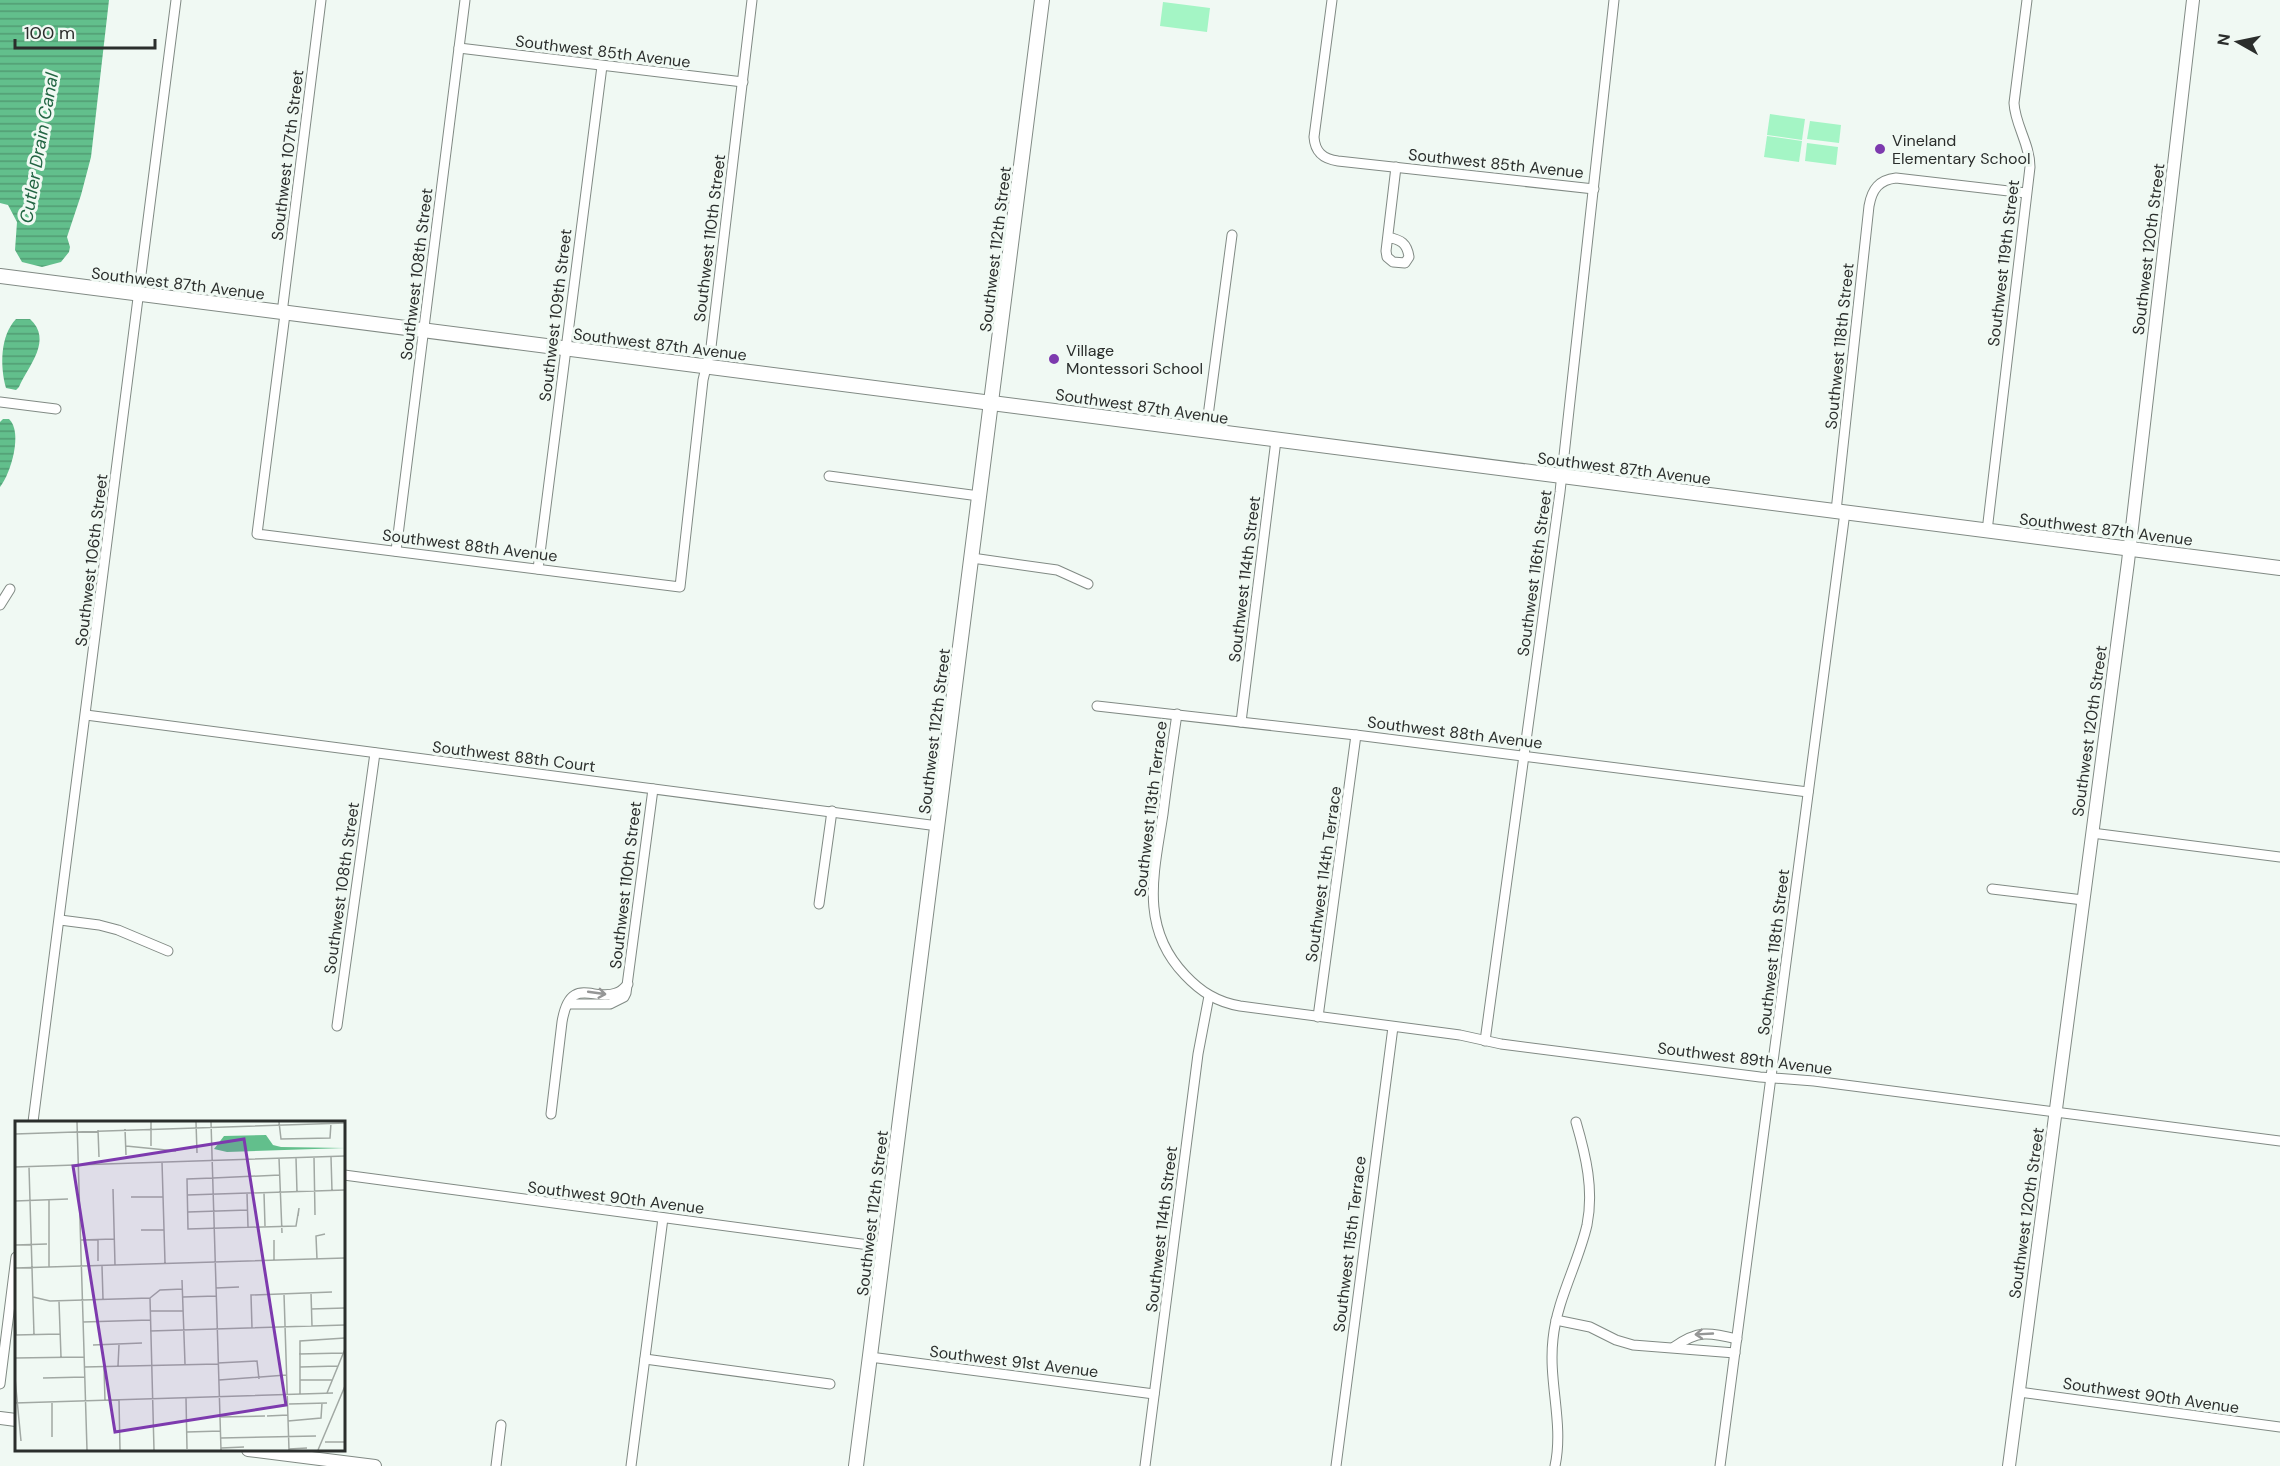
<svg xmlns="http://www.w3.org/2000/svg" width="2280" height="1466" viewBox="0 0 2280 1466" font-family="'DM Sans',sans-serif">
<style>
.pitch{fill:#a4f5c5}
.water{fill:url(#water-rules)}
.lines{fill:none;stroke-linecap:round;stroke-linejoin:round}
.minor-casing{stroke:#818a84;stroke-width:11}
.tertiary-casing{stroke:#818a84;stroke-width:14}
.secondary-casing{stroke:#818a84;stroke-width:16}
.minor{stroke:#fff;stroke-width:9}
.tertiary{stroke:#fff;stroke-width:12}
.secondary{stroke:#fff;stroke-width:14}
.oneway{stroke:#959696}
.poi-dot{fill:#7d3aae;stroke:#f0f9f3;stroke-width:2}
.labels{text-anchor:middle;stroke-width:6;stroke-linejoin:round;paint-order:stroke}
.street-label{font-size:16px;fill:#2b2e2c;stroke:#f0f9f3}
.poi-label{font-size:16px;fill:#2b2e2c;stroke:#f0f9f3;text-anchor:start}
.water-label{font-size:18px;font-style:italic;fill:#226543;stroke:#f0f9f3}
.inset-road{fill:none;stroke:#a1a8a3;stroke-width:1.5}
.view{fill:#7d3aae;fill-opacity:0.15;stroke:#7d3aae;stroke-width:3}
.inset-edge{fill:none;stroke:#2b2e2c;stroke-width:3}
</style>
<defs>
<pattern id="water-rules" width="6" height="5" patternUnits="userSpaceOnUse" patternTransform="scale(1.5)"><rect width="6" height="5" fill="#62bf8c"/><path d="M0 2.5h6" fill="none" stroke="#519c73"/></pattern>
</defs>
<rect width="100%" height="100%" fill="#f0f9f3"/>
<g class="pitch">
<polygon points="1163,2 1210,8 1207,32 1160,26"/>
<polygon points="1770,114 1805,119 1802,140 1767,135"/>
<polygon points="1810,121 1841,125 1839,143 1807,139"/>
<polygon points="1767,136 1802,141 1799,162 1764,157"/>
<polygon points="1807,143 1838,147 1836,165 1805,161"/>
</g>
<g class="water">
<polygon points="0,0 109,0 91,157 81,195 67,237 70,247 69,252 61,262 42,267 22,262 15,250 17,222 8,205 0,203"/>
<path d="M 16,319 L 30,319 C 53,340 29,365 19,387 L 16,390 L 6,388 C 0,366 0,336 16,319 Z"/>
<path d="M 3,419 L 9,419 C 23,432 11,473 0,487 L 0,422 Z"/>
</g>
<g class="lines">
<g class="minor-casing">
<g id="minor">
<path d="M 1332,0 L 1314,137 C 1315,152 1323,159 1338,161 L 1594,189"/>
<polyline points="459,48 743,82"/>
<path d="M 1388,237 C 1401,240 1407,243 1409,257 L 1405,263 L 1393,262 L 1387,257 L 1386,251 L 1396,167"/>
<polyline points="282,313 321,0"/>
<polyline points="285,314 257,534 680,587 703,380 711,347 752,0"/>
<polyline points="0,402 56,409"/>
<polyline points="1206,431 1232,235"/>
<polyline points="829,476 979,496"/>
<path d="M 1836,511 L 1869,206 C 1872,189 1879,180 1896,178 L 2026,193"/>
<path d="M 1987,531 L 2030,167 C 2030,144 2015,125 2014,103 L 2027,0"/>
<polyline points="396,551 465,0"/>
<polyline points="972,558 1057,570 1088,584"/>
<polyline points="538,569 602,66"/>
<polyline points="0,605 10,589"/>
<polyline points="1097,706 1356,735 1808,792"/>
<path d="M 1177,714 C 1172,747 1167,781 1163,814 C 1154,873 1139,927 1185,975 C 1201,992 1217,1002 1240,1006 L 1460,1035 L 1501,1044 L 1760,1077 L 1814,1081 L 2280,1141"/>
<polyline points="86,715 938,826"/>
<polyline points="1241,722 1276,440"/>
<polyline points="2092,833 2280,857"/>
<polyline points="1992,889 2083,900"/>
<polyline points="819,904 832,811"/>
<polyline points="60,920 99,925 118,930 168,951"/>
<polyline points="569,1004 610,1004 624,997 626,993 653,789"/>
<polyline points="1318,1017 1356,735"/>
<polyline points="337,1026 375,753"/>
<polyline points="1485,1041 1560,492 1614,0"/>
<path d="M 551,1114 L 562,1022 C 570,974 594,1002 616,993 C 621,992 624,988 628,984"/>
<polyline points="33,1122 176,0"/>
<polyline points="344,1175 884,1247"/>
<polyline points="1556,1320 1590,1327 1616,1340 1633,1345 1735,1353"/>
<path d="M 1674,1347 C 1698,1330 1709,1332 1737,1339"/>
<polyline points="870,1357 1154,1394"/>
<polyline points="645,1359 830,1384"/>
<polyline points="0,1384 16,1257"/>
<polyline points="2019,1392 2280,1427"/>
<polyline points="496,1466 501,1425"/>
<polyline points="631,1466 663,1218"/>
<polyline points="1145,1466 1198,1054 1209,996"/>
<polyline points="1336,1466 1393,1027"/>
<path d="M 1555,1466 C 1564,1423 1548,1382 1553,1339 C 1557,1299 1578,1264 1587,1225 C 1594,1190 1586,1156 1576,1122"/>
<polyline points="1720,1466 1845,512"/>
</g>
</g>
<g class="tertiary-casing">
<g id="tertiary">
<polyline points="0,1418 16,1420"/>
<polyline points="248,1450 375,1466"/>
<polyline points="2009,1466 2128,562 2193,0"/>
</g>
</g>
<g class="secondary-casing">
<g id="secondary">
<polyline points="0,276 2280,568"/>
<polyline points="856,1466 1042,0"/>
</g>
</g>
<use href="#minor" class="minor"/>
<use href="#tertiary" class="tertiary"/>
<use href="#secondary" class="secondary"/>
</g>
<defs><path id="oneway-shaft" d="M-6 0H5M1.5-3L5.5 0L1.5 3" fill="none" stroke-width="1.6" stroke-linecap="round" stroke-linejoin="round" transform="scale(1.5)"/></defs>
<g class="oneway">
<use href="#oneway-shaft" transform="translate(597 993) rotate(8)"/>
<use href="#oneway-shaft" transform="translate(1704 1334) rotate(177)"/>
</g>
<g class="poi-dot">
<circle cx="1880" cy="149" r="6"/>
<circle cx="1054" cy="359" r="6"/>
</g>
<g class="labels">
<g class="street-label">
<text transform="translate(603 51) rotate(7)" y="6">Southwest 85th Avenue</text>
<text transform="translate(287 155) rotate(-83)" y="6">Southwest 107th Street</text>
<text transform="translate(1496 163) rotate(6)" y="6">Southwest 85th Avenue</text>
<text transform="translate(709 238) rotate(-83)" y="6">Southwest 110th Street</text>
<text transform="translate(995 249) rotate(-83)" y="6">Southwest 112th Street</text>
<text transform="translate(2148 249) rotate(-83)" y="6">Southwest 120th Street</text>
<text transform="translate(2003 263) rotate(-83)" y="6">Southwest 119th Street</text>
<text transform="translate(416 274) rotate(-83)" y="6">Southwest 108th Street</text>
<text transform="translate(178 283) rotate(7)" y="6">Southwest 87th Avenue</text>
<text transform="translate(555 315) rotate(-83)" y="6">Southwest 109th Street</text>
<text transform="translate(660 344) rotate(7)" y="6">Southwest 87th Avenue</text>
<text transform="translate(1839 346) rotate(-84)" y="6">Southwest 118th Street</text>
<text transform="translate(1142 406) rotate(8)" y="6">Southwest 87th Avenue</text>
<text transform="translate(1624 468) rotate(7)" y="6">Southwest 87th Avenue</text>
<text transform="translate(2106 529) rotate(7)" y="6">Southwest 87th Avenue</text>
<text transform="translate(470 545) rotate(7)" y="6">Southwest 88th Avenue</text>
<text transform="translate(91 560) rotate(-83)" y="6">Southwest 106th Street</text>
<text transform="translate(1534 573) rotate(-82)" y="6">Southwest 116th Street</text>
<text transform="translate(1244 579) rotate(-83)" y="6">Southwest 114th Street</text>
<text transform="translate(934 731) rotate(-83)" y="6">Southwest 112th Street</text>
<text transform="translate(2089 731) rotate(-82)" y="6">Southwest 120th Street</text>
<text transform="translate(1455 732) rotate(7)" y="6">Southwest 88th Avenue</text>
<text transform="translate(514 756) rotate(7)" y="6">Southwest 88th Court</text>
<text transform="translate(1150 809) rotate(-83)" y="6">Southwest 113th Terrace</text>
<text transform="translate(1323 874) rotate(-82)" y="6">Southwest 114th Terrace</text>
<text transform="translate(625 885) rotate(-83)" y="6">Southwest 110th Street</text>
<text transform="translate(341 888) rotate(-82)" y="6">Southwest 108th Street</text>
<text transform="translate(1773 952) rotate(-83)" y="6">Southwest 118th Street</text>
<text transform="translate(1745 1058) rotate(7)" y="6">Southwest 89th Avenue</text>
<text transform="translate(616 1197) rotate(7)" y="6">Southwest 90th Avenue</text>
<text transform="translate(872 1213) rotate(-83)" y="6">Southwest 112th Street</text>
<text transform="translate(2026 1213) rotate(-82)" y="6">Southwest 120th Street</text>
<text transform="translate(1161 1229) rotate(-83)" y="6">Southwest 114th Street</text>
<text transform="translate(1349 1244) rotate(-83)" y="6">Southwest 115th Terrace</text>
<text transform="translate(1014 1361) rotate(7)" y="6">Southwest 91st Avenue</text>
<text transform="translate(2151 1395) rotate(8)" y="6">Southwest 90th Avenue</text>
</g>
<g class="poi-label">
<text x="1892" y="146">Vineland<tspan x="1892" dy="18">Elementary School</tspan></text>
<text x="1066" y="356">Village<tspan x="1066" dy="18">Montessori School</tspan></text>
</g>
<g class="water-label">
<text transform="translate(39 148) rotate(-80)" y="6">Cutler Drain Canal</text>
</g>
</g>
<g transform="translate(15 1121)">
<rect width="330" height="330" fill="#f0f9f3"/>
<path d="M 251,14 L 258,24 L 266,26 L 330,27 L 212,31 L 199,28 L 209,15 Z" fill="#62bf8c"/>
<path class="inset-road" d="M 62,1 L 72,329M 181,1 L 182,32M 196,1 L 206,329M 264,1 L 266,18 L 315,17 L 316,2M 110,8 L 111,34M 83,9 L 84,36M 0,13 L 330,2M 111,25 L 161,30M 136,25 L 136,1M 299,36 L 300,94M 316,36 L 317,70M 264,37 L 267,112M 281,37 L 282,71M 147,41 L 150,142M 0,46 L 330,35M 14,46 L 19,214M 198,57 L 172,58 L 173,108 L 281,105 L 284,87 L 283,95M 198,57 L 265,54M 98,68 L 100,144M 232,72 L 233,106M 249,72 L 250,105M 172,74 L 330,69M 116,76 L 148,76M 0,80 L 53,78M 173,91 L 233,89M 126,109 L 149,109M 83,118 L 83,140M 66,119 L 99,118M 0,124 L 32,123M 302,138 L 301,115 L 310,113M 259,139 L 259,119M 87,145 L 88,178M 34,146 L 34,79M 0,147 L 330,137M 167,159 L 170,243M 201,167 L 224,166M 296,172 L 297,205M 269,173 L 274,329M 18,176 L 35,180 L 135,177M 168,176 L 201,175M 135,177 L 139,329M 135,177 L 145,169 L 168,168M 0,180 L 1,214M 44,180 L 46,236M 296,188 L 330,187M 135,190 L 168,190M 68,201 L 135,199M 237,207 L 236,174 L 317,171M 135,210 L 330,204M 0,214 L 45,213M 78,224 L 127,222M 284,233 L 328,232M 0,237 L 69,236M 203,242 L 242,240 L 244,258M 103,245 L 104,224M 69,246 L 203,243M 89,246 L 90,280M 285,246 L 323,245M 0,257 L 6,320M 28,257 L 70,256M 204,259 L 271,254M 285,259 L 317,259M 312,272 L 330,228M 285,273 L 285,220 L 330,217M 171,277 L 172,328M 104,279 L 105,329M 37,281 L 37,316M 0,282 L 318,272M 274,283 L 312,282M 252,295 L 273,294M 205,296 L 250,295M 273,300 L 306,297 L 307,282M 172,311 L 206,310M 206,317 L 301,315M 310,321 L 330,321M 206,327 L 229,326M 274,328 L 292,327M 303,329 L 330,265"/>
<path class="view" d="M 229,18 L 271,284 L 100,311 L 58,45 Z"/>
<rect width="330" height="330" class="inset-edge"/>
</g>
<g transform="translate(2238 42) rotate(279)" stroke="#f0f9f3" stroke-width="4.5" paint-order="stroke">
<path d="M0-4.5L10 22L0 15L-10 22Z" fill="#2b2e2c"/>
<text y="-9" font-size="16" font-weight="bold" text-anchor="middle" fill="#2b2e2c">N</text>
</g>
<path d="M15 39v9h140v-9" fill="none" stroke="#2b2e2c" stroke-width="3"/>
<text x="24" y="39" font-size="18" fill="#2b2e2c" stroke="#f0f9f3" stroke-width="4.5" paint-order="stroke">100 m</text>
</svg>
